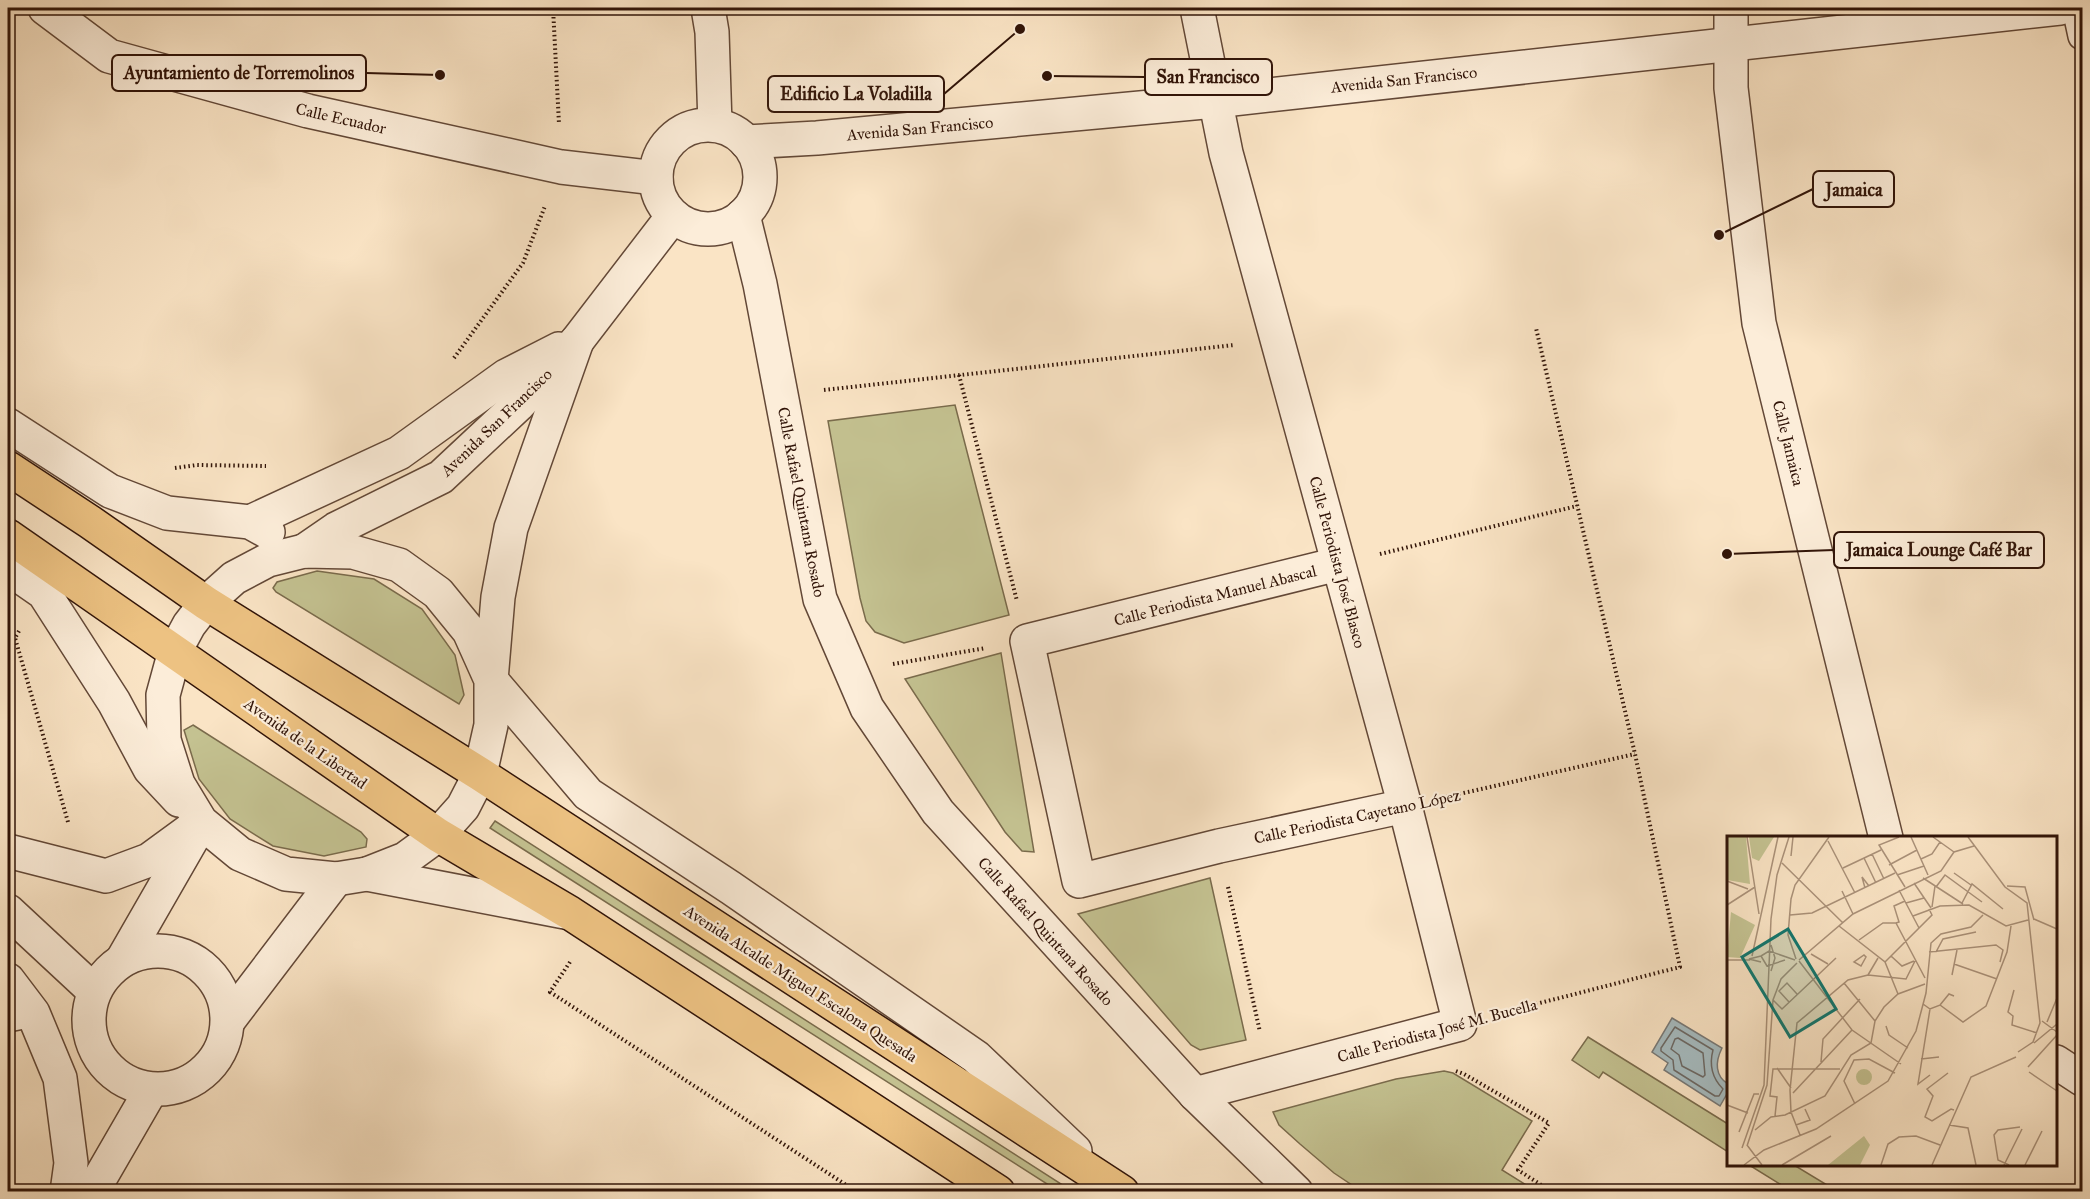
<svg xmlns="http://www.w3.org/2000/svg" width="2090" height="1199" viewBox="0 0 2090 1199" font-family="'IM FELL Great Primer',serif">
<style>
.green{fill:#c4c291;stroke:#7a6b4c;stroke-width:1.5}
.water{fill:#a5bbc0;stroke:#777876;stroke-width:1.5}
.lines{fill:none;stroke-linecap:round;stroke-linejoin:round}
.shore{stroke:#6b6864;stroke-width:1.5}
.lane-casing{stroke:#634837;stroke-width:30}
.street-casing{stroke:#634837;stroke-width:36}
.primary-casing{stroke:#311408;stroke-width:36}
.path{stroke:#311408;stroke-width:4;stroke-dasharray:1.5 3;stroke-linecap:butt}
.lane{stroke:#fcedd9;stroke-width:27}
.street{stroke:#fcedd9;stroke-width:33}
.primary{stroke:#edc282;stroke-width:33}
.labels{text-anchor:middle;stroke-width:4.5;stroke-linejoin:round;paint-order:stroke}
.street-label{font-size:16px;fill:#311408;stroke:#fcedd9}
.inset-road{fill:none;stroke:#aa9179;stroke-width:1.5}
.view{fill:#0f766e;fill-opacity:0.15;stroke:#0f766e;stroke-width:3}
.inset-edge{fill:none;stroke:#311408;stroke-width:3}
.leader{fill:none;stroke:#311408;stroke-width:2}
.callout-dot{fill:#311408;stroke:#fcedd9;stroke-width:2}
.callout{fill:#fcedd9;stroke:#311408;stroke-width:2}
.callout-label{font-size:18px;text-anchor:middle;font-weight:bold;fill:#311408}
</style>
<rect width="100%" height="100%" fill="#fae4c5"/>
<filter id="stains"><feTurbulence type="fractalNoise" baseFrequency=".00333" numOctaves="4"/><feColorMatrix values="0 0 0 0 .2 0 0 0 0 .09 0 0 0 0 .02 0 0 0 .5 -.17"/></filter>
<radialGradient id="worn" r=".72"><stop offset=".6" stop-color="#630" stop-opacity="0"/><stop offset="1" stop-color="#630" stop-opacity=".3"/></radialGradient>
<g class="green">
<polygon points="955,405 1009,615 904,643 875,632 866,621 860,598 828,421"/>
<polygon points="317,571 374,579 422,609 455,655 464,695 459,704 276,592 273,588 277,582"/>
<polygon points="1001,653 1034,852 1022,851 1005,832 905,679"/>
<polygon points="193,725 361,832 367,839 366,847 324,856 273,846 230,819 199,779 184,730"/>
<polygon points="495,821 1072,1191 1058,1191 490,828"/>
<polygon points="1210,878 1246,1040 1200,1050 1191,1045 1078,914"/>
<polygon points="1588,1037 1728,1124 1728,1152 1603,1072 1599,1078 1572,1060"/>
<polygon points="1444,1071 1453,1073 1532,1121 1502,1170 1536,1191 1361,1191 1334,1173 1300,1144 1279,1125 1273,1112 1396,1079"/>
<polygon points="1749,1165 1794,1165 1837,1191 1791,1191"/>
</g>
<path class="water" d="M 1672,1018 L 1722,1048 C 1715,1062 1715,1076 1728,1084 L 1728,1092 L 1720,1106 L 1664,1070 L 1668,1063 L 1652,1052 Z"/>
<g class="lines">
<g class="shore">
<path d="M 1675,1027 L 1713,1050 C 1709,1065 1712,1078 1723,1089 L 1719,1096 L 1715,1096 L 1674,1070 L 1673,1060 L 1661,1051 L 1661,1048 Z"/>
<polygon points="1678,1038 1703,1053 1705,1075 1703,1077 1682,1066 1679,1055 1671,1049 1675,1039"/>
</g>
<g class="lane-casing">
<g id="lane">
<polyline points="2076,8 2082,36"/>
<polyline points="8,1018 33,1013"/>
</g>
</g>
<g class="street-casing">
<g id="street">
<polyline points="45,8 109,56 308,111 561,167 656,178"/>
<polyline points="708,8 712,32 715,125"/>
<polyline points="1731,8 1731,88 1759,323 1886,838"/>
<circle cx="708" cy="177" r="52"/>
<polyline points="746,142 817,138 1215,101 2060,8"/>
<polyline points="743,215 760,284 820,599 867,708 938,812 1195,1094 1296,1192"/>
<polyline points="577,341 511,528 498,597 491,680 491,725 480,774 463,807 438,835 405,859 367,874 336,879 286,874 240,854 201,822 178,784 164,740 163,695 175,651 189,625 206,603 234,578 268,560 304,551 353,552 399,565 438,593 469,631 491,680 588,794 731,888 976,1057 1075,1151"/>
<polyline points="8,425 110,491 167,513 250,522 268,532"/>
<polyline points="250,522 399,453 506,376 559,349"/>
<polyline points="304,551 336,529 441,477 518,405 577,341 673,216"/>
<polyline points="1338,564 1027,641 1079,881 1219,846 1405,806"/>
<polyline points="8,568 44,593 114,702 150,769 179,800"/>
<polyline points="8,851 106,876 149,860 201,822"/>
<polyline points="367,874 565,912"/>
<polyline points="8,911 94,991"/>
<circle cx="158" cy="1020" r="69"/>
<polyline points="123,959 196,832"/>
<polyline points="8,980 33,1013 60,1078 71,1163 67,1192"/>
<polyline points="228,1021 336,879"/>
<polyline points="2056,1062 2082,1079"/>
<polyline points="1195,1094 1460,1024 1405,806 1226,153 1197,8"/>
<polyline points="92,1192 151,1090"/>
</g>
</g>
<g class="primary-casing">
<g id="primary">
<polyline points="8,468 90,522 206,603 480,774 1122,1192"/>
<polyline points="8,536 438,835 570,913 998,1192"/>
</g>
</g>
<g class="path">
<polyline points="553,8 559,124"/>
<polyline points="454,358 523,263 545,206"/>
<polyline points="959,375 1017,601"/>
<polyline points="824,390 1234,345"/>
<polyline points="175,468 197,465 266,466"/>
<polyline points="1380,554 1577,506"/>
<polyline points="19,631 15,638 68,822"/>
<polyline points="893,664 986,648"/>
<polyline points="1446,797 1635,754"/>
<polyline points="1228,887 1260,1032"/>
<polyline points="570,962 550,992 857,1192"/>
<polyline points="1501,1013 1680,967 1635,754 1536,328"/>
<polyline points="1456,1071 1464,1074 1549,1123 1518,1170 1552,1192"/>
</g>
<use href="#lane" class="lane"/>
<use href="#street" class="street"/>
<use href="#primary" class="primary"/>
</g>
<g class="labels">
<g class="street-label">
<text transform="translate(1404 79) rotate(-6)" y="6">Avenida San Francisco</text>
<text transform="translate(341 118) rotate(13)" y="6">Calle Ecuador</text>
<text transform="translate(920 128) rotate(-5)" y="6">Avenida San Francisco</text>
<text transform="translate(496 422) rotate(-44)" y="6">Avenida San Francisco</text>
<text transform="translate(1789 443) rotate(76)" y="6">Calle Jamaica</text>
<text transform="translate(802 502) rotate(79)" y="6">Calle Rafael Quintana Rosado</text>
<text transform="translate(1338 562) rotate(75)" y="6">Calle Periodista José Blasco</text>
<text transform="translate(1215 595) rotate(-14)" y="6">Calle Periodista Manuel Abascal</text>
<text transform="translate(306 743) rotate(35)" y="6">Avenida de la Libertad</text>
<text transform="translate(1357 816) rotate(-12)" y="6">Calle Periodista Cayetano López</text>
<text transform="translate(1046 931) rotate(48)" y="6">Calle Rafael Quintana Rosado</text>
<text transform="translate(801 983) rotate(33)" y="6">Avenida Alcalde Miguel Escalona Quesada</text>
<text transform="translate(1437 1030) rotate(-15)" y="6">Calle Periodista José M. Bucella</text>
</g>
</g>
<g transform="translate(1727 836)">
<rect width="330" height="330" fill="#fae4c5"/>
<path d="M 0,1 L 19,1 L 23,48 L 0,44 ZM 22,1 L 47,1 L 32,25 L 25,22 ZM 4,76 L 28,89 L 13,122 L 0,121 ZM129 241a8 8 0 1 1 16 0a8 8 0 1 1-16 0ZM 137,300 L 143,309 L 133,329 L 101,329 Z" fill="#c4c291"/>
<path class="inset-road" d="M 20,1 L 32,78M 172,1 L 152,9 L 178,51M 184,1 L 201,39M 206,1 L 227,16M 241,1 L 278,51 L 300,67 L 313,187 L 306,206 L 291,216M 101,5 L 128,57M 145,18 L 157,43M 64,20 L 66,1M 137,22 L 149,47M 194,23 L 205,18 L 213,6M 55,27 L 116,87M 162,29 L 190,14M 116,32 L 154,14M 227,37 L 244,49M 170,39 L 197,30M 196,42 L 236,68M 0,45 L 21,53M 187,47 L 204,72M 280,50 L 298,51 L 307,84M 209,51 L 218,39 L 255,66M 138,52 L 135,41 L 142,50M 172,54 L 192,92M 115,55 L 126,78M 178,65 L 167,70 L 172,86 L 169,87 L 198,142M 179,67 L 197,62M 235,67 L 245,48 L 276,73M 0,69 L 28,51M 205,71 L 208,50M 63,79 L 85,77 L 168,37M 186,80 L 213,70 L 242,69 L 279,90 L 301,84M 307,83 L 330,93M 112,90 L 158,126 L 171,158M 132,104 L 156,87 L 169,87M 202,116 L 269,109 L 276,114 L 273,126M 209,116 L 216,103 L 249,96M 84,118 L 101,128M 137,119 L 139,121 L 134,130 L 127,126 ZM 25,120 L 51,1M 34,120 L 42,115 L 68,124M 34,120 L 40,130 L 58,124M 34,120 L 22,123 L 34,126M 164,120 L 175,130 L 187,125M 69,123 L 61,99 L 64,63 L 68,49 L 102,1M 0,124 L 23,124M 72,124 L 126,78 L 214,35 L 227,16 L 247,10M 72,125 L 125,194 L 174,228M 158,126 L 205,79 L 202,73M 227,128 L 270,143M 44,135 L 48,122 L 44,109M 141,139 L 151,122M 225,139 L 230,114M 117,147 L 148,185M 287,154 L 281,176 L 286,180 L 285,189 L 310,197M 46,164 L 55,173 L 109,122M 62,166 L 52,155 L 60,147 L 70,158M 196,168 L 203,173 L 213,169 L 236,186 L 259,170 L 280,116 L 284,90M 213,169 L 222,158 L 227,160M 315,185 L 330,196M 320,186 L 330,162M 159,190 L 162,199 L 181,212M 307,207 L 330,188M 194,223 L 212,221M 94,226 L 96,203 L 133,163M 301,231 L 330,199M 50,232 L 64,252M 302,236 L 330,255M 221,237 L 200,253 L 206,260 L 198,281 L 205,285 L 224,273 L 227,274M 203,239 L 191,248 L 203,173M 66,257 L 125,194M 128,268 L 117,245 L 127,224 L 142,223 L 168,237M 0,269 L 21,277M 48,280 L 50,261 L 43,260 L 46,233 L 113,233M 69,289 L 83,284 L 78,273M 222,289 L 241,292 L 249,329M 28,294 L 44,281 L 58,279 L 98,260 L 124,219 L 144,207 L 148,185 L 157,171 L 171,158 L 198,148M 12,296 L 27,258 L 32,258M 73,299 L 64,276 L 63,254 L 70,187 L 121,144 L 141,139 L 179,143 L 188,125M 20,309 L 35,329M 20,310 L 40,249 L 46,164 L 54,143 L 70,127M 15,312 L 37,249 L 44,83 L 50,39 L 62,1M 17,329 L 37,314 L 89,293 L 161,245 L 189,195 L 199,157 L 204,107 L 214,98 L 244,91 L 256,79M 55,329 L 104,300M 154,329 L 161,308 L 172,301 L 189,300 L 213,309M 205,329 L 244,241 L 289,221M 277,329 L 295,293M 282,329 L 271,324 L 267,299 L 271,294 L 293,291M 298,329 L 315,295"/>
<path class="view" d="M 61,93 L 109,173 L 63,201 L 15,121 Z"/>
<rect width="330" height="330" class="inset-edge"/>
</g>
<path class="leader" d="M440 75L366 73M1047 76L1145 77M1020 29L944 94M1719 235L1813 189M1727 554L1834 550"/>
<g class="callout-dot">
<circle cx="440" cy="75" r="6"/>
<circle cx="1047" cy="76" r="6"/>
<circle cx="1020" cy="29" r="6"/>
<circle cx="1719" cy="235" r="6"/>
<circle cx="1727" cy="554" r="6"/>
</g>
<g class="callout">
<rect x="112" y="55" width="254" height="36" rx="6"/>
<rect x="1145" y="59" width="127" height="36" rx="6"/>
<rect x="768" y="76" width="176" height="36" rx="6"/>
<rect x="1813" y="171" width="81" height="36" rx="6"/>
<rect x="1834" y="532" width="210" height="36" rx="6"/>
</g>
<g class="callout-label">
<text x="239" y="79">Ayuntamiento de Torremolinos</text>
<text x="1208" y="83">San Francisco</text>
<text x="856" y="100">Edificio La Voladilla</text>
<text x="1854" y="196">Jamaica</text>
<text x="1939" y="556">Jamaica Lounge Café Bar</text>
</g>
<rect width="2090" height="1199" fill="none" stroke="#fae4c5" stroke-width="30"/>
<rect x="9" y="9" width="2072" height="1181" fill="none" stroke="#311408" stroke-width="3"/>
<rect x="15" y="15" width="2060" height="1169" fill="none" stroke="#311408" stroke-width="1.5"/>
<rect width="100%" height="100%" filter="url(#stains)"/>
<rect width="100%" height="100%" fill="url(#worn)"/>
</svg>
